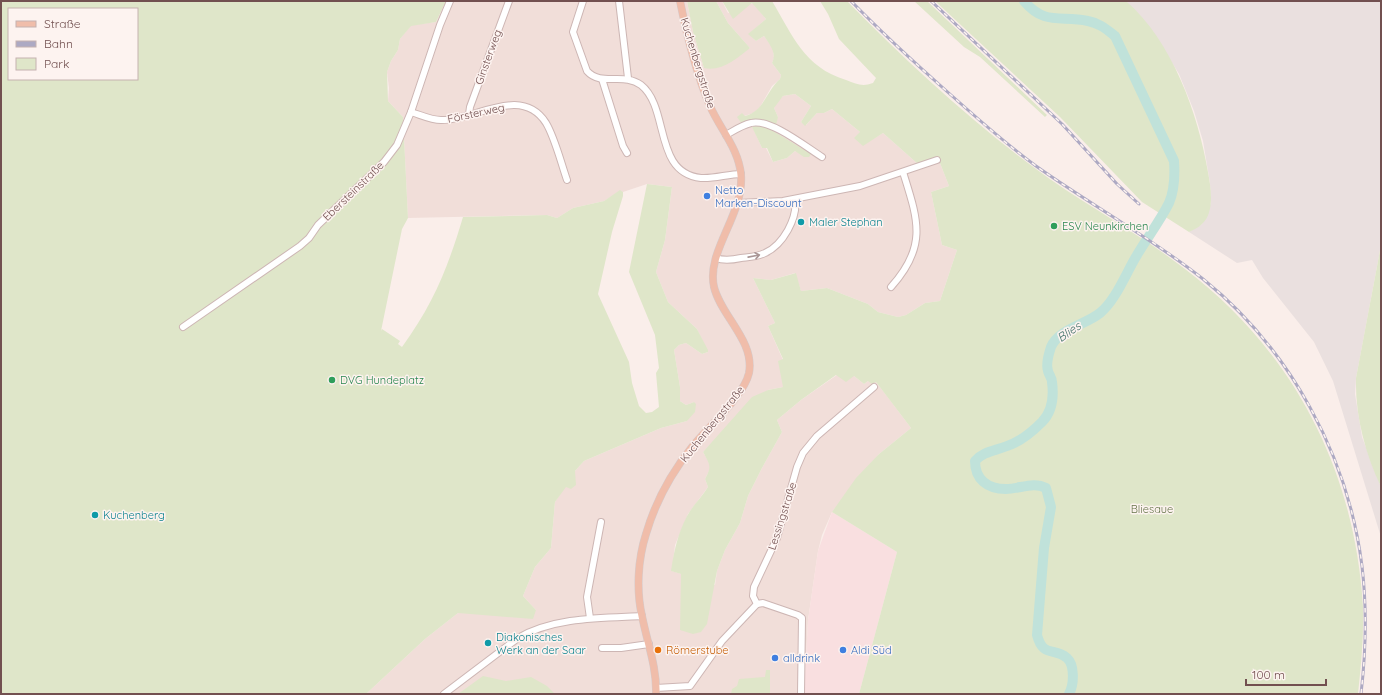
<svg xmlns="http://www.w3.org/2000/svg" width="1382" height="695" viewBox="0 0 1382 695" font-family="Quicksand,sans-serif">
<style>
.residential{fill:#f1ded9;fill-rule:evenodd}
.commercial{fill:#f9dfe0}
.industrial{fill:#eae0df}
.green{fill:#dfe6c9;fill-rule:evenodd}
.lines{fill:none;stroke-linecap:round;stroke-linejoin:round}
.river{stroke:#c0e2da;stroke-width:10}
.minor-casing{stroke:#cdb6b4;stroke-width:8}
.major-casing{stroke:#d5caca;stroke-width:8}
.minor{stroke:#fff;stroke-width:6}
.major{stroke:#f0bdaa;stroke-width:7}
.rail-casing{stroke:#ada9c3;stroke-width:3}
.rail{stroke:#fdf3f0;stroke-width:1.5;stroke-dasharray:4.5;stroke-linecap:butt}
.oneway{stroke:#aa9696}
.shop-dot{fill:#3f7fe0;stroke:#fdf3f0;stroke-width:1.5}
.culture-dot{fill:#0f9aa8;stroke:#fdf3f0;stroke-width:1.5}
.leisure-dot{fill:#2e9e5b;stroke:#fdf3f0;stroke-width:1.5}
.food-dot{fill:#e8710a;stroke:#fdf3f0;stroke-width:1.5}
.labels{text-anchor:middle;stroke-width:3;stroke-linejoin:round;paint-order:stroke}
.street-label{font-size:11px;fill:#725050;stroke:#fdf3f0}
.shop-label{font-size:11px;fill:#366cbe;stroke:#fdf3f0;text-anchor:start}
.culture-label{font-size:11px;fill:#0d838f;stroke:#fdf3f0;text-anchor:start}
.leisure-label{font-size:11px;fill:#27864d;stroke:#fdf3f0;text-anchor:start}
.park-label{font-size:11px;fill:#66764a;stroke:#fdf3f0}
.food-label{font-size:11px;fill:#c56008;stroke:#fdf3f0;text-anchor:start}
.water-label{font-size:12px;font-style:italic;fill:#46756c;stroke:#fdf3f0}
</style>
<rect width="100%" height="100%" fill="#faeeea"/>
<path class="residential" d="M 446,1 L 687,1 L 693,32 L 704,68 L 750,48 L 728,23 L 716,1 L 722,1 L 728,13 L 753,3 L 766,19 L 749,34 L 756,41 L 764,36 L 773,48 L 774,58 L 772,63 L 781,75 L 780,79 L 772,86 L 760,107 L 754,113 L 744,116 L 750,121 L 763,121 L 778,117 L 774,108 L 775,104 L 783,96 L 795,94 L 811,106 L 801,122 L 806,125 L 817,113 L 824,113 L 832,109 L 860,132 L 863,145 L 883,133 L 919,165 L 938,158 L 949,186 L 931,192 L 942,245 L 957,250 L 940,301 L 925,303 L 906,315 L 898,317 L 878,312 L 868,304 L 827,288 L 801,291 L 795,273 L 771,280 L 753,278 L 775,323 L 768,326 L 783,360 L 783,387 L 768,390 L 703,452 L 710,464 L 710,469 L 705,479 L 708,487 L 688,514 L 675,545 L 672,571 L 715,585 L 717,571 L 725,550 L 740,523 L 748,496 L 762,468 L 782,432 L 777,420 L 801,400 L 837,375 L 854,376 L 864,384 L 868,381 L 876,382 L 880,387 L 911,428 L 879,454 L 832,512 L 822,535 L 818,551 L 808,620 L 804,694 L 366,694 L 425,639 L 458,613 L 536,610 L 523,596 L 535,567 L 551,548 L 555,502 L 575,471 L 584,461 L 661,428 L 687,421 L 694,402 L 686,405 L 680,401 L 680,387 L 674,350 L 679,345 L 686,343 L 702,354 L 708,352 L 697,329 L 668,302 L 656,272 L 665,240 L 672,187 L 647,184 L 623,192 L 620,191 L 604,201 L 573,208 L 557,218 L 547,215 L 408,218 L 403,117 L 388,101 L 389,88 L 387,72 L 391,61 L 398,50 L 400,39 L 411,25 L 436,22 ZM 752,126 L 809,157 L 795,151 L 787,158 L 773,162 L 766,148 L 762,148 Z"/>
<polygon class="commercial" points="832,512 897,552 859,694 804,694 808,620 818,551"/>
<polygon class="industrial" points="1126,1 1381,1 1381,245 1356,378 1355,394 1362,437 1381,487 1381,537 1333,381 1314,342 1263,278 1252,260 1237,263 1189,232 1202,224 1211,203 1210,183 1203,141 1194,111 1179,74 1153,32"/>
<g class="green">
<path d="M 1,1 L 446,1 L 436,22 L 411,26 L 400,39 L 398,50 L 391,61 L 387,72 L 388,101 L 403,117 L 408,218 L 402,229 L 381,331 L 382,329 L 400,341 L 398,344 L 402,347 C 434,303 448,267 463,217 L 547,215 L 557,218 L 573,208 L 604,201 L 620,190 L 623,192 L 623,196 L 612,232 L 598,294 L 629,362 L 632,383 L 639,406 L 646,413 L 652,412 L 659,407 L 656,373 L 659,368 L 655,335 L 629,272 L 647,184 L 672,187 L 665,240 L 656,272 L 668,302 L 697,329 L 708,350 L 708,352 L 702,354 L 686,343 L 679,345 L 674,350 L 680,387 L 680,401 L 686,405 L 694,402 L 696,404 L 695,412 L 687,421 L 661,428 L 584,461 L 575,471 L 576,485 L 571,489 L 566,487 L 555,502 L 551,548 L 535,567 L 523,596 L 536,610 L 533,619 L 458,613 L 425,639 L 366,694 L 1,694 ZM 9,9 L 137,9 L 137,79 L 9,79 Z"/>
<path d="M 687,1 L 716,1 L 728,23 L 750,48 C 737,58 722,72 704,68 L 693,32 Z"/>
<path d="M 722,1 L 772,1 C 793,36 804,67 846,80 C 857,84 862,87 873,83 L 876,78 L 839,39 L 828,14 L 820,1 L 847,1 C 905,60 966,117 1032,166 C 1081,203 1136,231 1185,269 C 1293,351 1355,470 1363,607 C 1364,636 1361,665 1358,694 L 859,694 L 897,552 L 832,512 L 856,478 L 879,454 L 911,428 L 876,382 L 872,384 L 868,381 L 864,384 L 854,376 L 846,382 L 836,375 L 801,400 L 777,420 L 782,432 L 762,468 L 748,496 L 740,523 L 725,550 L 717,571 L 707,624 L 701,632 L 693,634 L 680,630 L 681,574 L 671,571 C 674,551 678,533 687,516 C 693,505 702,497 708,487 L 705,479 C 712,466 710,465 703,452 L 752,397 L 768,390 L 783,387 L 778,361 L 783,359 L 768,326 L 775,323 L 753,278 L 771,280 L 796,273 L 801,291 L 827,288 L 868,304 L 878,312 L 898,317 L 906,315 L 925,303 L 940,301 L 957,250 L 942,245 L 931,192 L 949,186 L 938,158 L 919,165 L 883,133 L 863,146 L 854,138 L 860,132 L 832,109 L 824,113 L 817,113 L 805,126 L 801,122 L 811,106 L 795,94 L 783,96 L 774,108 L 778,117 L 776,125 L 756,119 L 742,124 L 737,117 L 742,113 L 745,116 C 764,111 767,90 780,79 L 781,75 L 772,63 C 777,53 770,45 764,36 L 756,41 L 748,34 L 766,19 L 752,3 L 733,19 Z"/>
<polygon points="914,1 927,1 1047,115 1045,117 980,57 964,47"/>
<path d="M 935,1 L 1126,1 C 1172,41 1198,113 1208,172 C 1211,188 1215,212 1202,224 C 1198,228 1193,230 1189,232 L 1142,202 L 1060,117 Z"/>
<polygon points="756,125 765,126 811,154 809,157 804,157 795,151 787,158 773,162 767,148 762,148 752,127"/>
<path d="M 1381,245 L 1381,487 C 1365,453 1355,416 1356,378 Z"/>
<polygon points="766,670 770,670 770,694 731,694 732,689 737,686 739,679 765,677"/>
<polygon points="483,676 506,681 531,677 547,686 555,694 458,694"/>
</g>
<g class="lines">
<path class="river" d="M 1024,1 C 1045,26 1061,15 1088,21 C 1099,23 1106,29 1115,36 L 1174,161 C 1175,175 1175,189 1169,203 C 1160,221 1147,238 1137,255 C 1126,273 1116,300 1100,313 C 1085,325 1059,329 1051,347 C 1049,353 1046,365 1048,371 C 1049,375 1052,378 1052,382 C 1054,397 1052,412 1042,422 C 1032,432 1020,442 1007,446 C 995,451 984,451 975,461 C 975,479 987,489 1006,489 C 1020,489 1033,481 1046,488 L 1051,507 L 1044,548 L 1037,635 C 1043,658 1054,647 1067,658 C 1075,665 1074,685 1069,694"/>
<g class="minor-casing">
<g id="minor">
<path d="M 583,1 L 573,32 L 587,71 C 601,87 624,72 641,85 C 670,108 653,173 701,178 C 714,179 728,174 741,174"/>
<polyline points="619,1 628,78"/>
<polyline points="602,79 623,146 627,153"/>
<path d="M 411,112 C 421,115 431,120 441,120 C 474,121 521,84 546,123 C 555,138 561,163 567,180"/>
<polyline points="469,114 470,107 509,1"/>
<path d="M 726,135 C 733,131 742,125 751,123 C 770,118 806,147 822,157"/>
<polyline points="738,203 783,201 860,186 937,160"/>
<path d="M 716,258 C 724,261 732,260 741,258 C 749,257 757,257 765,253 C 783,245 798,218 795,199"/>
<path d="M 891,287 C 928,246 918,220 903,172"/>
<polyline points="183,327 300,246 309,238 318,225 384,162 397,145 411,112 440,25 450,1"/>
<polyline points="757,604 753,596 754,587 777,538 797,467 803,453 817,436 874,387"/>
<polyline points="757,604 763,603 798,615 802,618 801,694"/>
<polyline points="590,618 587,597 601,522"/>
<polyline points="602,648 621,648 649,644"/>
<polyline points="656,688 690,686 722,641 757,604"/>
<path d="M 444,694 L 518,638 C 554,617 601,618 642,616"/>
</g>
</g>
<g class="major-casing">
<path id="major" d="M 656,694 C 657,667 647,642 642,616 C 636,590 638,559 646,534 C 655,503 672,472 692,447 C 707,428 744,396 749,373 C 755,341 721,316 714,287 C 706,251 744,215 741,175 C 739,149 720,129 710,106 C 696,73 687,36 680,1"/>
</g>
<use href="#minor" class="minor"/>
<use href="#major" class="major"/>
<g class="rail-casing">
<g id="rail">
<path d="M 851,1 C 883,34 917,65 951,95 C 979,120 1006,144 1036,166 C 1091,205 1150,237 1203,279 C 1290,349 1348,455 1362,566 C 1367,608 1366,651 1361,694"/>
<polyline points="931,1 1062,124 1117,184 1139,204"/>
</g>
</g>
<use href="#rail" class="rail"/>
</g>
<defs><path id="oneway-shaft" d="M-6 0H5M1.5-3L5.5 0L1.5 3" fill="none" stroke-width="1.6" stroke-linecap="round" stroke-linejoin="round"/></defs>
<use class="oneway" href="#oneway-shaft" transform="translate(754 256) rotate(-11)"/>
<g class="shop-dot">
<circle cx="707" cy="196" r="4"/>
<circle cx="843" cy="650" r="4"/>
<circle cx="775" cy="658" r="4"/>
</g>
<g class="culture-dot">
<circle cx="801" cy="222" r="4"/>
<circle cx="95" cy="515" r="4"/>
<circle cx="488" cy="643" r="4"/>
</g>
<g class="leisure-dot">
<circle cx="1054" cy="226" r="4"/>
<circle cx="332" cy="380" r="4"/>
</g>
<circle class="food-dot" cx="658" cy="650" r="4"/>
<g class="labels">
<g class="street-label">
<text transform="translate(488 57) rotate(-70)" y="4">Ginsterweg</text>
<text transform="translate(698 63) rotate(73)" y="4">Kuchenbergstraße</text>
<text transform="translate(476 113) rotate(-12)" y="4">Försterweg</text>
<text transform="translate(353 191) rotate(-44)" y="4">Ebersteinstraße</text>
<text transform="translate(712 424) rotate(-51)" y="4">Kuchenbergstraße</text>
<text transform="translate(782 516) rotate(-72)" y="4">Lessingstraße</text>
</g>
<g class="shop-label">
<text x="715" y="194">Netto<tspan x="715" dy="13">Marken-Discount</tspan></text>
<text x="851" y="654">Aldi Süd</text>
<text x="783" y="662">alldrink</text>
</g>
<g class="culture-label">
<text x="809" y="226">Maler Stephan</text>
<text x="103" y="519">Kuchenberg</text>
<text x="496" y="641">Diakonisches<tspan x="496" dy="13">Werk an der Saar</tspan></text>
</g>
<g class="leisure-label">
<text x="1062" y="230">ESV Neunkirchen</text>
<text x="340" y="384">DVG Hundeplatz</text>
</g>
<g class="park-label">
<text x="1152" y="513">Bliesaue</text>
</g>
<g class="food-label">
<text x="666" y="654">Römerstube</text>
</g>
<g class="water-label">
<text transform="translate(1069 332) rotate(-35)" y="4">Blies</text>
</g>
</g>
<rect width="1382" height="695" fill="none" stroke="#725050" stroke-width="4"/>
<rect x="8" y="8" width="130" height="72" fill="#fdf3f0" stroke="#c5b2b0"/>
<rect x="16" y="21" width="20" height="6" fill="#f0bdaa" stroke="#c5b2b0"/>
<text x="44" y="28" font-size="12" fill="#725050">Straße</text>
<rect x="16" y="41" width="20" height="6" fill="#ada9c3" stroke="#c5b2b0"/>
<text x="44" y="48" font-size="12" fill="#725050">Bahn</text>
<rect x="16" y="58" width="20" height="12" fill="#dfe6c9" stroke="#c5b2b0"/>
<text x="44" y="68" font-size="12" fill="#725050">Park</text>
<path d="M1246 679v6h80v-6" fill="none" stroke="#725050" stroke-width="2"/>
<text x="1252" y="679" font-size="12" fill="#725050" stroke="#fdf3f0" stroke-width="3" paint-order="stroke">100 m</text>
</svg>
